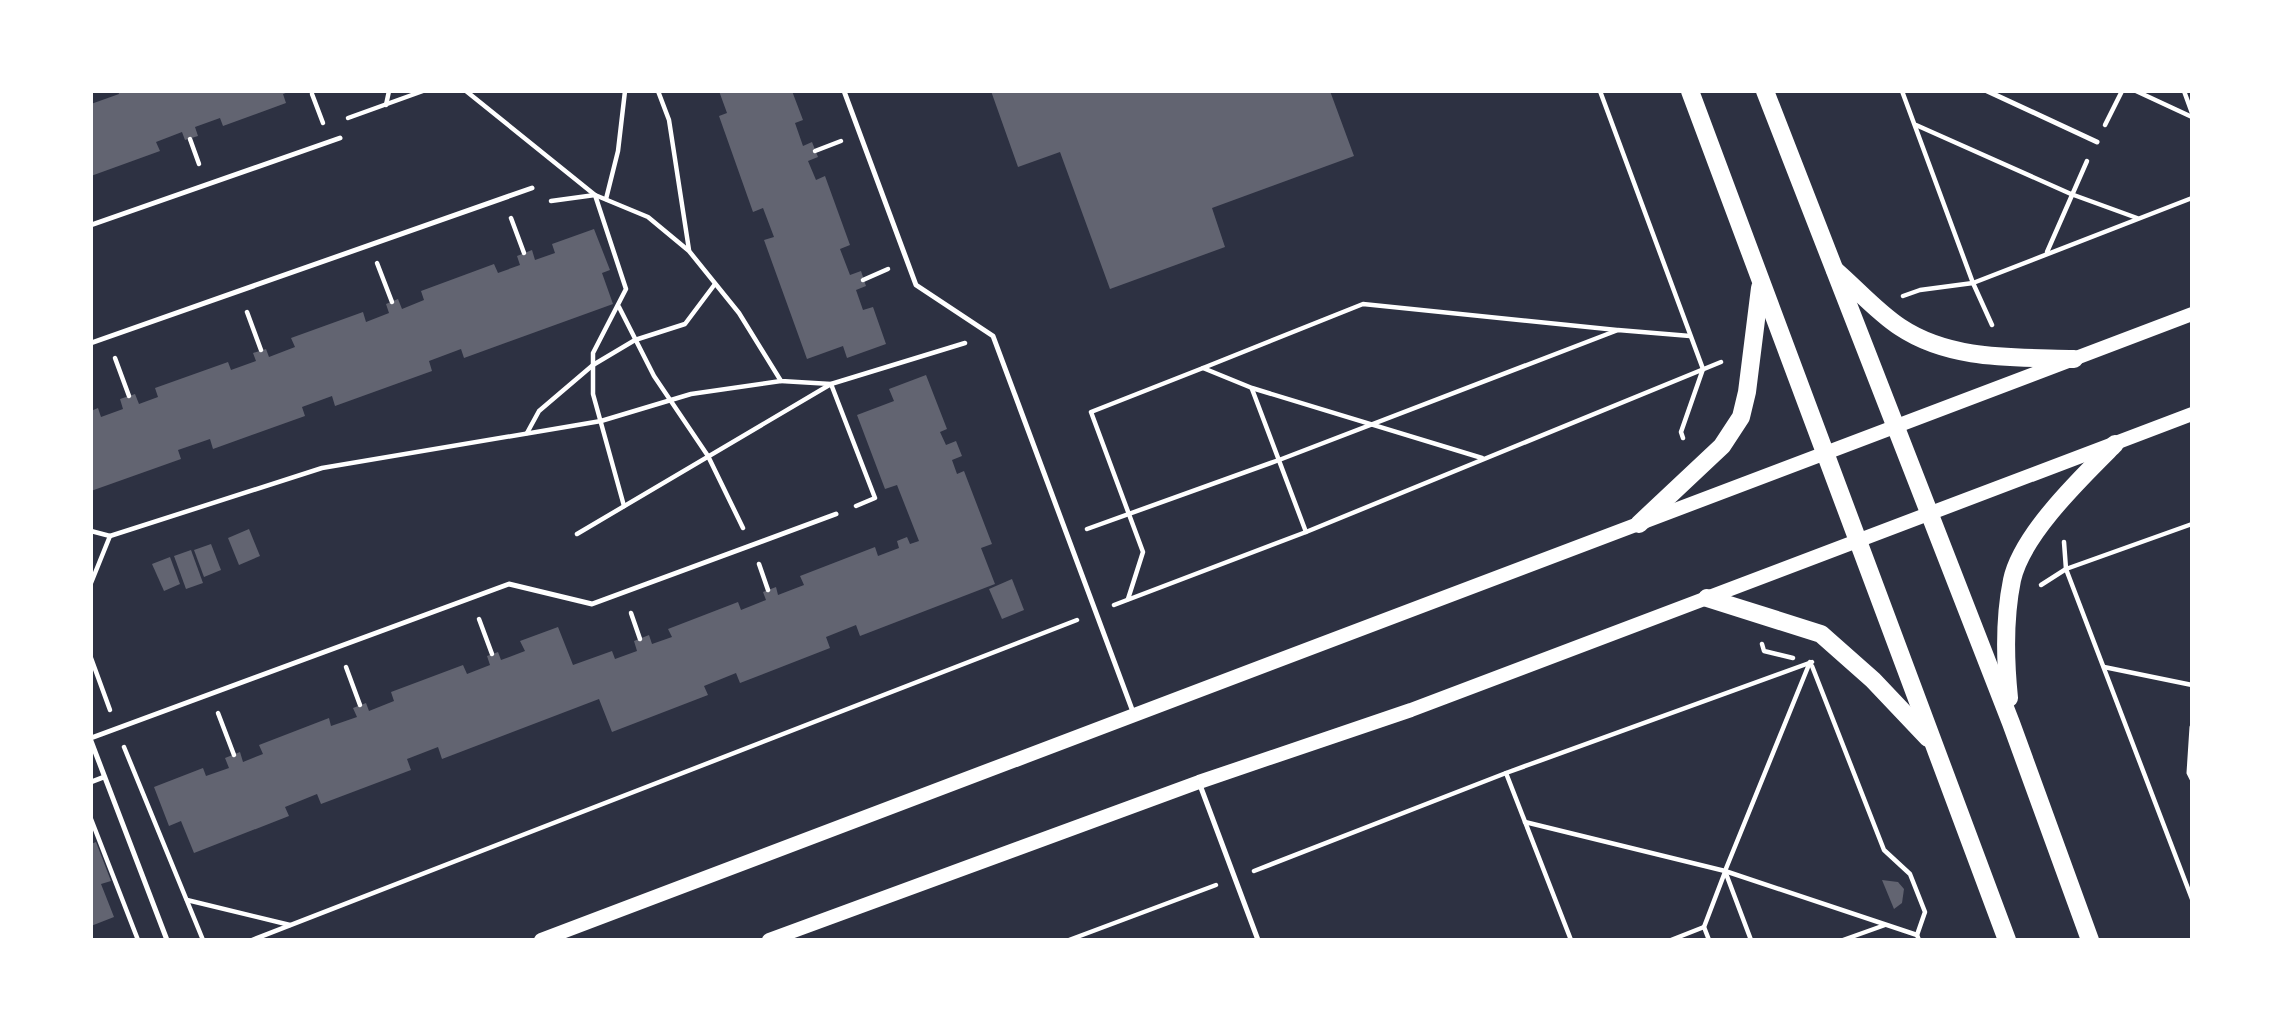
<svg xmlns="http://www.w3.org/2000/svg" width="2283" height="1031" viewBox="0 0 2283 1031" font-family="'Libre Baskerville',serif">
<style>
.building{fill:#626471}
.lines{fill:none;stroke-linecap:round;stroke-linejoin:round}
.path{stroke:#fff;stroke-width:4.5}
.service{stroke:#fff;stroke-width:5}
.secondary{stroke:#fff;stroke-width:14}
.primary{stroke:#fff;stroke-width:18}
</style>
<rect width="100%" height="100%" fill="#2d3142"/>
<g class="building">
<polygon points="118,91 291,91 283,94 286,103 223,126 220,118 195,127 198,136 185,140 182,132 156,142 160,151 91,176 91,104 119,94"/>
<polygon points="719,91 792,91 803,120 795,123 803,146 812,142 818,157 808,161 816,180 825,176 850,245 840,249 850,275 861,271 866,286 856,290 863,310 873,307 886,344 847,358 843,346 807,359 764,240 774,237 763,208 753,212 719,116 727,113"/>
<polygon points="991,91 1330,91 1354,156 1212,208 1225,247 1110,289 1060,152 1018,167"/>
<polygon points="594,229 610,270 602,273 613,304 464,358 461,349 429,361 432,371 335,406 332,396 302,407 305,416 213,449 210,439 178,450 181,459 91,491 91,411 98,408 101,417 123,409 120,399 135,394 139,404 158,397 155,388 228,362 231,370 256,361 253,353 266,349 269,357 295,347 291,338 363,312 366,322 389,313 386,304 398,299 402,309 424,300 421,291 494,264 498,273 520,265 517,256 532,250 535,260 555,253 552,244"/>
<polygon points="926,375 947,429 940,432 946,445 956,441 962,456 952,460 957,474 964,471 992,544 981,548 995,584 860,636 856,625 826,637 830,648 740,683 736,673 704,686 708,695 612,732 599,699 442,759 438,747 407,759 411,770 321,804 317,794 285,807 289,816 194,853 181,821 169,826 154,787 203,768 206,776 229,768 225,758 240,752 243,762 263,754 259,745 329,718 331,726 357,717 353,708 366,703 369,711 394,701 391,692 463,665 467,674 490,665 487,656 498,652 501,660 525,651 520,641 558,627 573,665 612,651 615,659 637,651 634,641 649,635 652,644 672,637 668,629 738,602 741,610 766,600 763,592 776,587 778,595 804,585 800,576 875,547 878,556 899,548 897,541 907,537 910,544 919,541 897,485 885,489 857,415 894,401 889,389"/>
<polygon points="249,529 260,556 239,565 228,538"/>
<polygon points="211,544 221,570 204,577 194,550"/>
<polygon points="191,550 203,583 186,589 174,556"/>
<polygon points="170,557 180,584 164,591 152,564"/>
<polygon points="1012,579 1024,610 1002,619 989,589"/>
<polygon points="96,842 111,881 101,884 114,917 91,926 91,844"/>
<polygon points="1882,880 1898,882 1904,889 1902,903 1894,909"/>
</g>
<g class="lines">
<g class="path">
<polyline points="466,91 595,195 626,289 593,353 593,394 624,506"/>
<polyline points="658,91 669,120 689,250"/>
<polyline points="1600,91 1703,369 1681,432 1683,438"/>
<polyline points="1902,91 1973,283 1992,325"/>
<polyline points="2136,91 2192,117"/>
<polyline points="2184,91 2192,113"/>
<polyline points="312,94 323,123"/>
<polyline points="386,105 389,91"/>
<polyline points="348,118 423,91"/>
<polyline points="1916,125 2071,194 2137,218"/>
<polyline points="2105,125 2122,91"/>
<polyline points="190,139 199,164"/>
<polyline points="815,151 841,141"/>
<polyline points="606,199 618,151 625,91"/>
<polyline points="551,201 595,195 648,217 689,251 739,313 781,381 831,384 965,343"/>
<polyline points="511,218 524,253"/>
<polyline points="2047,252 2087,161"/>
<polyline points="377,263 392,302"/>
<polyline points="863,280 888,269"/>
<polyline points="1903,296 1920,290 1973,283 2192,198"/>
<polyline points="619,307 654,376 708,456 743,528"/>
<polyline points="247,312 261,350"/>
<polyline points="115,358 129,396"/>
<polyline points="1203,368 1363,304 1617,330"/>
<polyline points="1252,389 1306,532"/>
<polyline points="527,433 539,411 593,365 635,340 685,324 715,284"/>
<polyline points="1087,529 1279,460 1618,330 1690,336"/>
<polyline points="91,531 110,536 322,468 601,421 691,394 781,381"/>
<polyline points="577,534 831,384 875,498 856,506"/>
<polyline points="2064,542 2066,569 2192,899"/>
<polyline points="759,564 768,590"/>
<polyline points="91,583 110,536"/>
<polyline points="2041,585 2066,569 2192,524"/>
<polyline points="1128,599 1143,552 1091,412 1203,368 1252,388 1482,458"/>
<polyline points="1114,605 1306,532 1721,362"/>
<polyline points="631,613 640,639"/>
<polyline points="479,619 492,654"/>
<polyline points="1762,644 1764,651 1793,658"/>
<polyline points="91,658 110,710"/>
<polyline points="1812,666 1884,850 1910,874 1925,912 1917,935 1919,940"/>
<polyline points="346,667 360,705"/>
<polyline points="2104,667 2192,685"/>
<polyline points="218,713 234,755"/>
<polyline points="124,747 203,940"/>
<polyline points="1506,773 1571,940"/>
<polyline points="91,819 138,940"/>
<polyline points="1525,822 1725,871 1917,935"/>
<polyline points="1254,871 1506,773 1812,662"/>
<polyline points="187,900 290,925"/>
<polyline points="252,940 1077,620"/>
<polyline points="1069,940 1216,885"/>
<polyline points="1671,940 1704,927"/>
<polyline points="1709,940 1704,927 1725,872"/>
<polyline points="1751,940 1725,871 1810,662"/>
<polyline points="1843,940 1885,925"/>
</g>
<g class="service">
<polyline points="844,91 916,285 993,336 1133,712"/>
<polyline points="1987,91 2097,142"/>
<polyline points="91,225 340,138"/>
<polyline points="91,343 532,188"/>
<polyline points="2192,727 2189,773 2192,779"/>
<polyline points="91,738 509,584 592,604 836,514"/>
<polyline points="91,741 167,940"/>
<polyline points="91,782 104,777"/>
<polyline points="1200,785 1258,940"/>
</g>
<g class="secondary">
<polyline points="541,940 2192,314"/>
<polyline points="769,940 1199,782 1411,710 2192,414"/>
</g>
<g class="primary">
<polyline points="1690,91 2007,940"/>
<polyline points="1765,91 2011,723 2090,940"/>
<path d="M 1835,270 C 1856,288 1877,312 1900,327 C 1951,361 2015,357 2074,359"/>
<polyline points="1639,524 1722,446 1741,417 1747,392 1760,288"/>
<polyline points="1707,598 1821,634 1873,680 1928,738"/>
<path d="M 2009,698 C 2005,659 2004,619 2012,580 C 2022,534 2082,477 2115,444"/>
</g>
</g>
<rect width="2283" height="1031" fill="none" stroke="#ffffff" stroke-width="186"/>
</svg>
